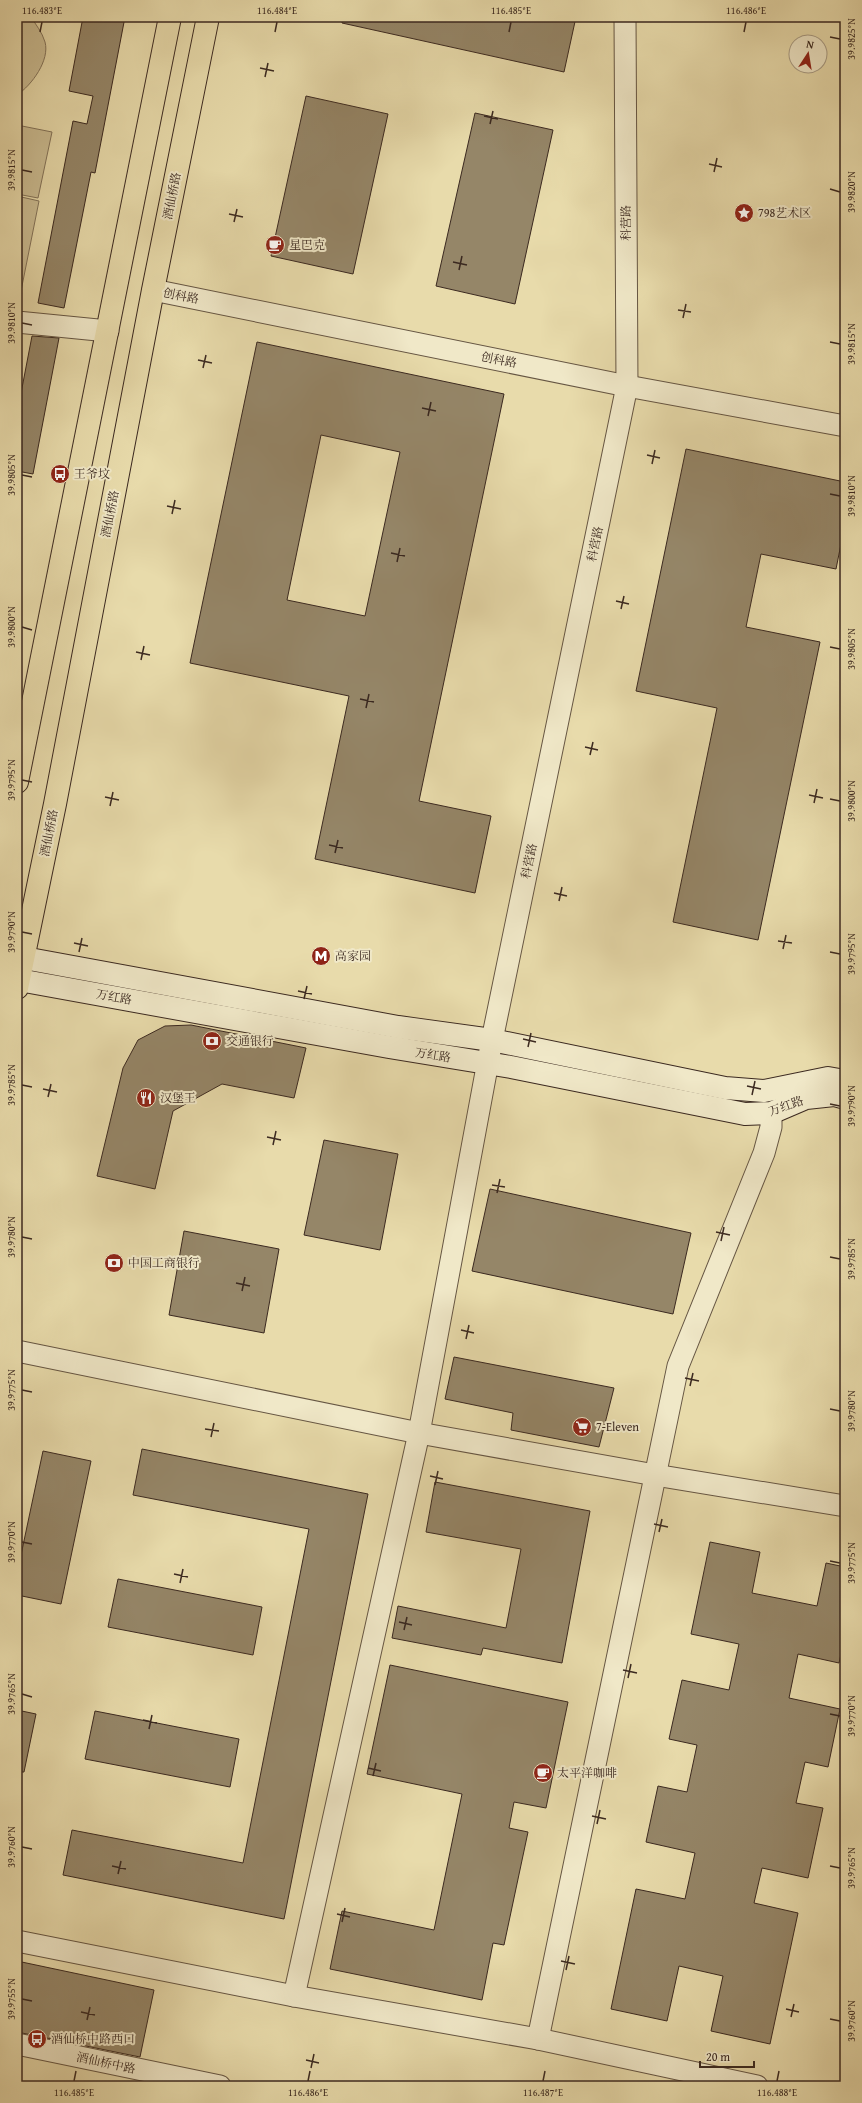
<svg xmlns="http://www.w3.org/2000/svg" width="862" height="2103" viewBox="0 0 862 2103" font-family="'Gentium Book Plus','Noto Serif SC',serif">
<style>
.green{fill:#cbbd93;stroke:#83735a}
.building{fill:#958668;stroke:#3b2920;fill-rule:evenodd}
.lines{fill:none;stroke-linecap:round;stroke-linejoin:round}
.street-casing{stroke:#665643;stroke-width:23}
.secondary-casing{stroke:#3b2920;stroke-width:24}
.primary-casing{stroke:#3b2920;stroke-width:24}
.street{stroke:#f0e8c8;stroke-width:21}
.secondary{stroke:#f0e8c8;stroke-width:22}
.primary{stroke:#e8dbab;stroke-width:22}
.ticks{fill:none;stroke:#3b2920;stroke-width:1.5}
.labels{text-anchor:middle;stroke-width:4;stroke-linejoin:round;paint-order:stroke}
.street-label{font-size:12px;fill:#3b2920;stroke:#f0e8c8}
.poi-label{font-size:12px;fill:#3b2920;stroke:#f0e8c8;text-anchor:start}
.neatline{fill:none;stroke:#3b2920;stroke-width:1.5}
.ticks-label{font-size:10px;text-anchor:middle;fill:#3b2920}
</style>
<rect width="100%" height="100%" fill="#e8dbab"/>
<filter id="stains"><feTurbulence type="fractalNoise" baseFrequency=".005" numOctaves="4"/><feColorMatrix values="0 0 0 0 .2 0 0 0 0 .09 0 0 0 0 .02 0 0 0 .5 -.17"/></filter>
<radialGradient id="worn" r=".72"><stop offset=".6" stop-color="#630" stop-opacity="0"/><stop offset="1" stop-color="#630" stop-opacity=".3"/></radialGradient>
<g class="green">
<path d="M 17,17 L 31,17 C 36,25 42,32 45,42 C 50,60 32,85 17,95 Z"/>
<polygon points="17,125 52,132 38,198 17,194"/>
<polygon points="17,196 39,201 21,291 17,290"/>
</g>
<g class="building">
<polygon points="83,17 125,17 95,173 91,172 64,308 38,303 73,121 87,124 93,96 69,91"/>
<polygon points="342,17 576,17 564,72 342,23"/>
<polygon points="306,96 388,114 353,274 271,256"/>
<polygon points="475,113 553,130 515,304 436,286"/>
<polygon points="32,336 59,338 33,474 17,471 17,414"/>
<path d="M 257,342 L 504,394 L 419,801 L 491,816 L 475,893 L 315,859 L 349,696 L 190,663 ZM 321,435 L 400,452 L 365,616 L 287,600 Z"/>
<polygon points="686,449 845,482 845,524 836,569 761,554 746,627 820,642 758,940 673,922 717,708 636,691"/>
<polygon points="191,1025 306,1048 294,1098 222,1084 173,1111 155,1189 97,1176 123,1068 138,1040 165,1026"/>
<polygon points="324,1140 398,1154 380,1250 304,1235"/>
<polygon points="490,1189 691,1233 673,1314 472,1271"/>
<polygon points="184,1231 279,1249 264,1333 169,1315"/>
<polygon points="454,1357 614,1388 599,1447 511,1430 513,1413 445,1399"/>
<polygon points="142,1449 368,1494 284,1919 63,1875 72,1830 243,1863 309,1529 133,1495"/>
<polygon points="43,1451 91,1461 61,1604 17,1595 17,1574"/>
<polygon points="435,1482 590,1511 562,1663 483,1648 481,1655 392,1638 398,1606 506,1628 521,1549 426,1532"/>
<polygon points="710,1542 760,1552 752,1593 817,1606 826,1563 845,1567 845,1636 839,1663 798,1654 789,1698 840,1709 828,1767 805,1762 796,1803 823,1808 808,1878 762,1868 754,1903 798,1913 770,2044 711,2031 723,1976 679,1966 667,2021 611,2009 636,1889 685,1899 695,1853 646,1842 658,1786 687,1792 697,1745 669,1739 682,1680 729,1690 739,1644 691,1634"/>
<polygon points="118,1579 262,1607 253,1655 108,1627"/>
<polygon points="390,1665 568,1702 546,1808 514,1802 509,1828 528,1832 504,1945 493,1943 482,2000 330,1969 342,1911 434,1930 462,1794 367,1774"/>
<polygon points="17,1710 36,1714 24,1772 17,1772"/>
<polygon points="95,1711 239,1739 230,1787 85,1759"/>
<polygon points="17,1961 154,1990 140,2057 17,2032"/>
</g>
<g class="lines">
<g class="street-casing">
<g id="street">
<polyline points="153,290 627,386 845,426"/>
<polyline points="17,322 108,331"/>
<polyline points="17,1351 419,1433 655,1475 845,1506"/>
<polyline points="17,1941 294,1996 538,2039 757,2086"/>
<polyline points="294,1996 419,1433 492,1040 627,386 625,17"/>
<polyline points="538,2039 678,1366 764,1153 771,1127 771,1113"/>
<polyline points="17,2044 220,2086"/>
</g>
</g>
<g class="secondary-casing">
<g id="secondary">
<polyline points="17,947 24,958 398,1027 492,1040 725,1088 764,1091 828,1078 845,1081"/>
<polyline points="17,978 19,980 389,1047 511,1067 745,1114 771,1113 806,1098 834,1095 845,1098"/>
</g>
</g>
<g class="primary-casing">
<g id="primary">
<polyline points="17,782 170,17"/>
<polyline points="17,988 55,804 153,290 208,17"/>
</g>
</g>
<use href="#street" class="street"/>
<use href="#secondary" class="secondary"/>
<use href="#primary" class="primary"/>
</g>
<path class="ticks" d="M 40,32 L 42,22M 275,32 L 277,22M 509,32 L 511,22M 744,32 L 746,22M 830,37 L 840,39M 260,68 L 274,71M 265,77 L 268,63M 484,116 L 498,119M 490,124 L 493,111M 709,164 L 722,167M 22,170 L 32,172M 714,172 L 717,158M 830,189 L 840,192M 229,214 L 243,217M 234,222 L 237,209M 453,262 L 467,265M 459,270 L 462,256M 678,310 L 691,312M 683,318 L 686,304M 22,323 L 32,325M 830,342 L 840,344M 198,360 L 212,363M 203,368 L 206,355M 422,408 L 436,411M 428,416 L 431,402M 647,455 L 660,458M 652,464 L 655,450M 22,475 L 32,477M 830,494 L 840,496M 167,506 L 181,509M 172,514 L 175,500M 391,553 L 405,556M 397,562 L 400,548M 616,601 L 629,604M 621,609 L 624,596M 22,627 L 32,630M 830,647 L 840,649M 136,652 L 150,655M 141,660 L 144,646M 360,699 L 374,702M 366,708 L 369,694M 585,747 L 598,750M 590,755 L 593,742M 22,780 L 32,782M 809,795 L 823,798M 105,797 L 119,800M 830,799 L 840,801M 814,803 L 817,789M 110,806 L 113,792M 329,845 L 343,848M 335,853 L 338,840M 554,893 L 567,896M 559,901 L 562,887M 22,932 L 32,934M 778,941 L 792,943M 74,943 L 88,946M 783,949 L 786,935M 79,952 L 82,938M 830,952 L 840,954M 298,991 L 312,994M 304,999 L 307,986M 523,1039 L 536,1042M 528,1047 L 531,1033M 22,1085 L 32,1087M 747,1086 L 761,1089M 43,1089 L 57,1092M 752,1095 L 755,1081M 48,1097 L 51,1084M 830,1104 L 840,1106M 267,1137 L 281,1140M 273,1145 L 276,1131M 492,1185 L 505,1187M 497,1193 L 500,1179M 716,1232 L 730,1235M 22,1237 L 32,1239M 721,1241 L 724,1227M 830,1257 L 840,1259M 236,1283 L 250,1286M 242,1291 L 245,1277M 461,1330 L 474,1333M 466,1339 L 469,1325M 685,1378 L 699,1381M 690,1386 L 693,1373M 22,1390 L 32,1392M 830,1409 L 840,1411M 205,1429 L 219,1431M 211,1437 L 214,1423M 430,1476 L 443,1479M 435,1485 L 438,1471M 654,1524 L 668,1527M 659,1532 L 662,1519M 22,1542 L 32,1544M 830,1561 L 840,1563M 174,1574 L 188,1577M 180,1583 L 183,1569M 399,1622 L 412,1625M 404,1630 L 407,1617M 623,1670 L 637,1673M 628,1678 L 631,1664M 22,1694 L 32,1697M 830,1714 L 840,1716M 143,1720 L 157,1723M 149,1729 L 152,1715M 368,1768 L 381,1771M 373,1776 L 376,1763M 592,1816 L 606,1819M 597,1824 L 600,1810M 22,1847 L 32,1849M 112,1866 L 126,1869M 830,1866 L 840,1868M 118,1874 L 121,1861M 337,1914 L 350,1917M 342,1922 L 345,1908M 561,1961 L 575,1964M 566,1970 L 569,1956M 22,1999 L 32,2001M 786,2009 L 799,2012M 81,2012 L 95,2015M 791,2017 L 794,2004M 830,2019 L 840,2021M 87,2020 L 90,2007M 306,2060 L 319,2063M 311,2068 L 314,2054M 74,2081 L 76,2071M 308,2081 L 310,2071M 543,2081 L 545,2071M 777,2081 L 779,2071"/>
<defs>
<g id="sight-disc" transform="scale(1)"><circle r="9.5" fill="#8f2418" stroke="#f0e8c8"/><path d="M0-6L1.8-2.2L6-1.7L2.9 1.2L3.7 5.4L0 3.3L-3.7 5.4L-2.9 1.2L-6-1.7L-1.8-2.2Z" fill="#fff"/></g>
<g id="cafe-disc" transform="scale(1)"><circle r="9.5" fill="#8f2418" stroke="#f0e8c8"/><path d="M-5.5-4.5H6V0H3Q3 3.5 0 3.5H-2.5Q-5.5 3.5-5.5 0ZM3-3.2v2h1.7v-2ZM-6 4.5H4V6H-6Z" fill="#fff"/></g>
<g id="bus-disc" transform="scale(1)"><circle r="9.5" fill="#8f2418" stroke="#f0e8c8"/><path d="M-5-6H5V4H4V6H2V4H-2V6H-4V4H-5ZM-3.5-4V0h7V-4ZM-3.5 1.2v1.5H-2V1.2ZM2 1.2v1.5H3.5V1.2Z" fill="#fff"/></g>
<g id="metro-disc" transform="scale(1)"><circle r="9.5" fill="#8f2418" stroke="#f0e8c8"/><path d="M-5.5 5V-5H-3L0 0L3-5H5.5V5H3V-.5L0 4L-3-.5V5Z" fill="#fff"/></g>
<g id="bank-disc" transform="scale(1)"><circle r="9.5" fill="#8f2418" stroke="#f0e8c8"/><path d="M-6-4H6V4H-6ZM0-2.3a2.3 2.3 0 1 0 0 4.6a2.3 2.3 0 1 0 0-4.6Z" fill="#fff"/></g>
<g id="restaurant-disc" transform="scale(1)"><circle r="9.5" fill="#8f2418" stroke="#f0e8c8"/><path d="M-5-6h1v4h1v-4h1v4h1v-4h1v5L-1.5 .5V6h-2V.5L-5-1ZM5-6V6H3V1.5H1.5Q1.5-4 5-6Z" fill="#fff"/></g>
<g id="supermarket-disc" transform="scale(1)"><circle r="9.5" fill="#8f2418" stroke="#f0e8c8"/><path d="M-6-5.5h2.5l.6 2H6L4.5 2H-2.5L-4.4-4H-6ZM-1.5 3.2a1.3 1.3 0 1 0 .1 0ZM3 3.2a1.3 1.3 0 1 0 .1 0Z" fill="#fff"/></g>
</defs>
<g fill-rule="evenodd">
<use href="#sight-disc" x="744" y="213"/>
<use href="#cafe-disc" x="275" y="245"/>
<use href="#bus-disc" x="60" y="474"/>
<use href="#metro-disc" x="321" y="956"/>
<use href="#bank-disc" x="212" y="1041"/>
<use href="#restaurant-disc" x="146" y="1098"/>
<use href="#bank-disc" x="114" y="1263"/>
<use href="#supermarket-disc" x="582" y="1427"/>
<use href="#cafe-disc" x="543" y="1773"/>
<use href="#bus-disc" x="37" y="2039"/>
</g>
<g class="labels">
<g class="street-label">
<text transform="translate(172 196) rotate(-79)" y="4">酒仙桥路</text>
<text transform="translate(626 223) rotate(-90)" y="4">科营路</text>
<text transform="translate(181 296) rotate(11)" y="4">创科路</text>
<text transform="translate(499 360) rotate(11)" y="4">创科路</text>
<text transform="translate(110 514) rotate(-79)" y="4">酒仙桥路</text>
<text transform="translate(595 544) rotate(-78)" y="4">科营路</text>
<text transform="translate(49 833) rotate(-79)" y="4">酒仙桥路</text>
<text transform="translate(529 861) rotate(-78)" y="4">科营路</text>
<text transform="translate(114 997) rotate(10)" y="4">万红路</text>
<text transform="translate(433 1055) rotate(9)" y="4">万红路</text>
<text transform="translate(786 1106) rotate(-19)" y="4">万红路</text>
<text transform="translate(106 2063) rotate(12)" y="4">酒仙桥中路</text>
</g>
<g class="poi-label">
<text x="758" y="217">798艺术区</text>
<text x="289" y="249">星巴克</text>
<text x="74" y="478">王爷坟</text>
<text x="335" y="960">高家园</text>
<text x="226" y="1045">交通银行</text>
<text x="160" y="1102">汉堡王</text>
<text x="128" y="1267">中国工商银行</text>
<text x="596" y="1431">7-Eleven</text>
<text x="557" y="1777">太平洋咖啡</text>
<text x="51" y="2043">酒仙桥中路西口</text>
</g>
</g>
<rect width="862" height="2103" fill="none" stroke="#e8dbab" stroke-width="44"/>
<g transform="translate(808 54) rotate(12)"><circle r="19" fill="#f0e8c8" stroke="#a89c85"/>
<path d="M0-3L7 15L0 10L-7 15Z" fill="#8f2418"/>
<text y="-6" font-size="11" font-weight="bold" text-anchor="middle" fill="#3b2920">N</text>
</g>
<path d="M700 2061v6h54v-6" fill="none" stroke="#3b2920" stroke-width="2"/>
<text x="706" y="2061" font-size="12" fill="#3b2920" stroke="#f0e8c8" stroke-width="3" paint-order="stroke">20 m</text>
<rect x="22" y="22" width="818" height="2059" class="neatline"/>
<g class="ticks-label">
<text x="42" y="14">116.483°E</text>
<text x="277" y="14">116.484°E</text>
<text x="511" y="14">116.485°E</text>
<text x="746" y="14">116.486°E</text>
<text transform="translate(851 39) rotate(-90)" y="4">39.9825°N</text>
<text transform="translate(11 170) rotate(-90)" y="4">39.9815°N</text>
<text transform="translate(851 192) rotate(-90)" y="4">39.9820°N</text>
<text transform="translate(11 323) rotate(-90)" y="4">39.9810°N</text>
<text transform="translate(851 344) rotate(-90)" y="4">39.9815°N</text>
<text transform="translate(11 475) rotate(-90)" y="4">39.9805°N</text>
<text transform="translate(851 496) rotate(-90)" y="4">39.9810°N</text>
<text transform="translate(11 627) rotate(-90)" y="4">39.9800°N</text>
<text transform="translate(851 649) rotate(-90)" y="4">39.9805°N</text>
<text transform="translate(11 780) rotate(-90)" y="4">39.9795°N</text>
<text transform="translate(851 801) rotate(-90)" y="4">39.9800°N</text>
<text transform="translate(11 932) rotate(-90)" y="4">39.9790°N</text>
<text transform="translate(851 954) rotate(-90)" y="4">39.9795°N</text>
<text transform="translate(11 1085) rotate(-90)" y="4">39.9785°N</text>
<text transform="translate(851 1106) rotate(-90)" y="4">39.9790°N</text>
<text transform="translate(11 1237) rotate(-90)" y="4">39.9780°N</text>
<text transform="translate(851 1259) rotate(-90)" y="4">39.9785°N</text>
<text transform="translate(11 1390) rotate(-90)" y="4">39.9775°N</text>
<text transform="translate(851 1411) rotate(-90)" y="4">39.9780°N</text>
<text transform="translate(11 1542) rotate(-90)" y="4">39.9770°N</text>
<text transform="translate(851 1563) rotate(-90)" y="4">39.9775°N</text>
<text transform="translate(11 1694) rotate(-90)" y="4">39.9765°N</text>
<text transform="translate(851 1716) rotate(-90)" y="4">39.9770°N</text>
<text transform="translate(11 1847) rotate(-90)" y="4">39.9760°N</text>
<text transform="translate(851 1868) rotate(-90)" y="4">39.9765°N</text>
<text transform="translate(11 1999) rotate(-90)" y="4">39.9755°N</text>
<text transform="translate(851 2021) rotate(-90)" y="4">39.9760°N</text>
<text x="74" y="2096">116.485°E</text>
<text x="308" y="2096">116.486°E</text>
<text x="543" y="2096">116.487°E</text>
<text x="777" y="2096">116.488°E</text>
</g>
<rect width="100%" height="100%" filter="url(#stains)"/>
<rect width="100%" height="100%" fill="url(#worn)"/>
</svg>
